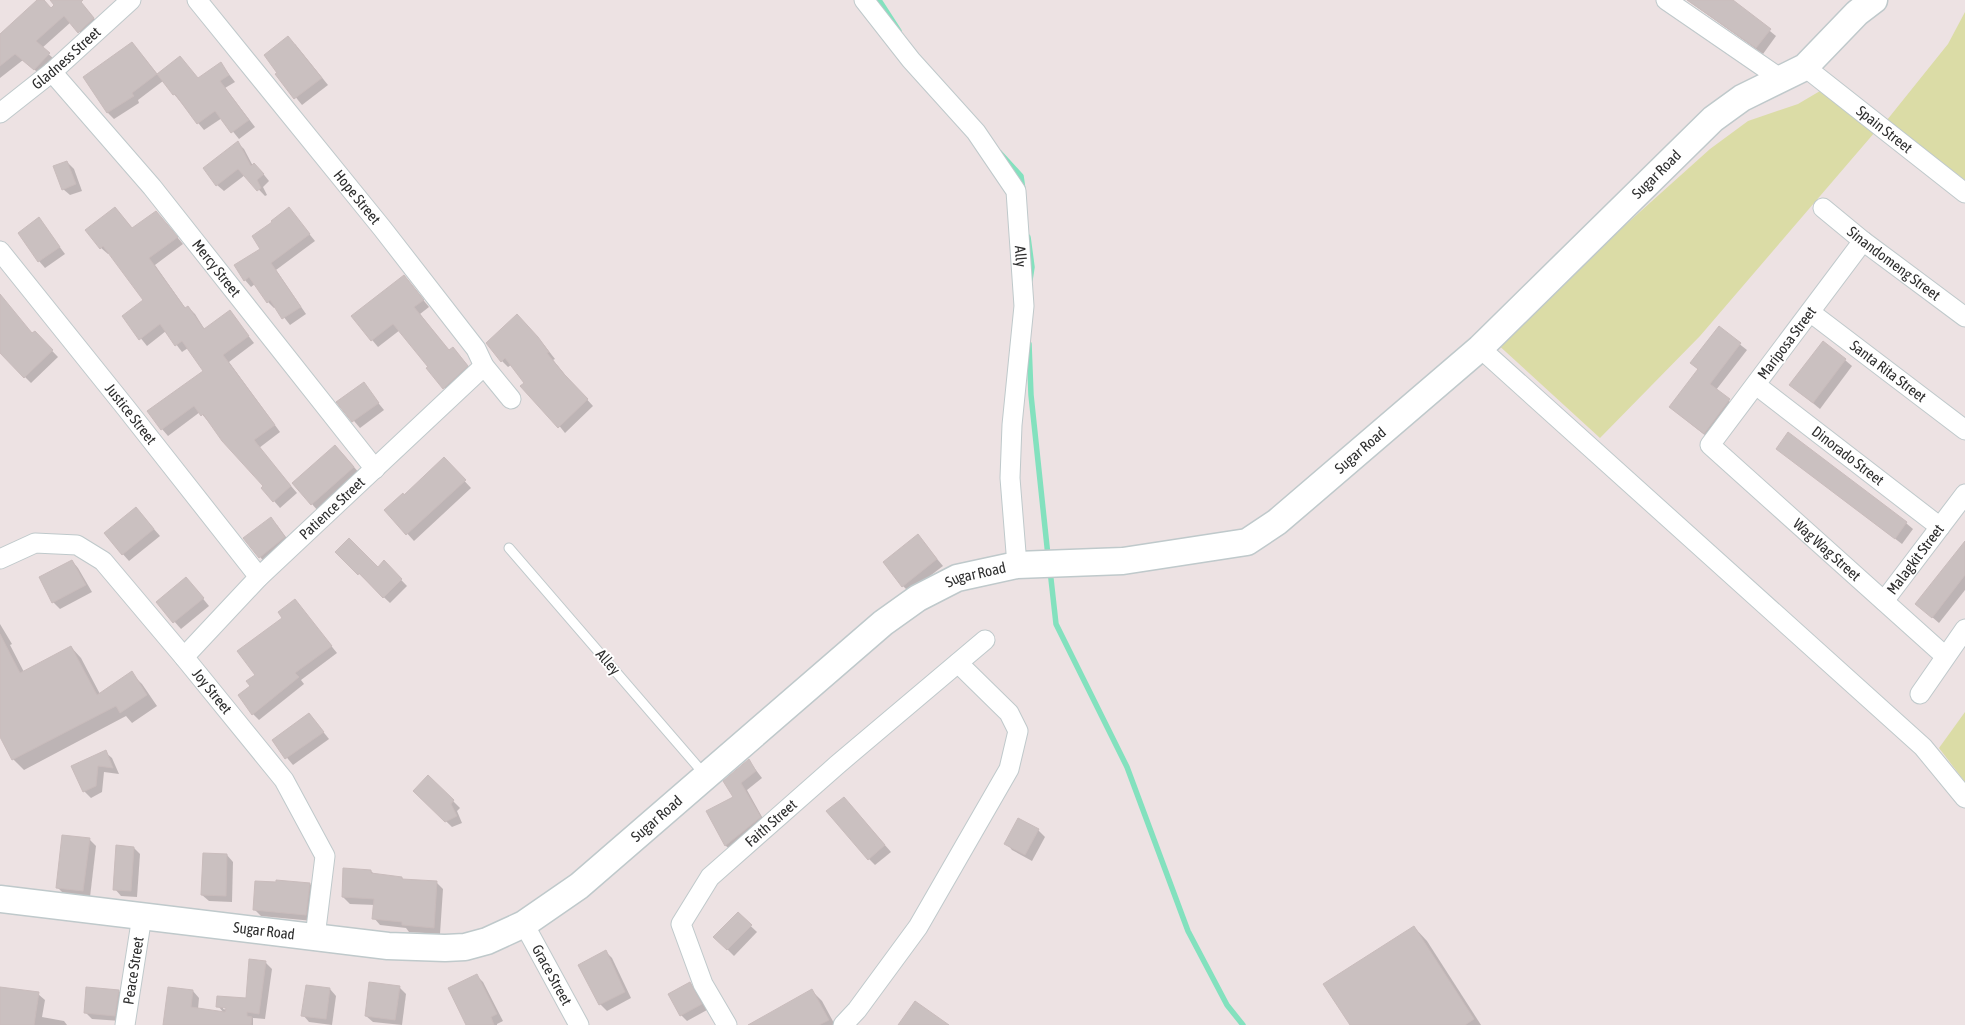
<svg xmlns="http://www.w3.org/2000/svg" width="1965" height="1025" viewBox="0 0 1965 1025" font-family="'Asap Condensed',sans-serif">
<style>
.green{fill:#dbdca6}
.shadow{fill:#0003;fill-rule:evenodd}
.lines{fill:none;stroke-linecap:round;stroke-linejoin:round}
.stream{stroke:#83e1be;stroke-width:5.5}
.building{fill:#cac0c0;stroke:#c9bcbc}
.lane-casing{stroke:#bfc9cb;stroke-width:11}
.street-casing{stroke:#bfc9cb;stroke-width:21}
.secondary-casing{stroke:#bfc9cb;stroke-width:29}
.lane{stroke:#fff;stroke-width:9}
.street{stroke:#fff;stroke-width:19}
.secondary{stroke:#fff;stroke-width:26}
.labels{text-anchor:middle;stroke-width:4;stroke-linejoin:round;paint-order:stroke}
.street-label{font-size:15px;fill:#2e2e2e;stroke:#fff}
</style>
<rect width="100%" height="100%" fill="#ede2e3"/>
<g class="green">
<polygon points="1965,12 1965,180 1887,120 1948,44"/>
<polygon points="1820,91 1875,132 1700,336 1600,438 1495,342 1710,149 1748,121 1798,104"/>
<polygon points="1965,712 1965,782 1939,748"/>
</g>
<g class="shadow">
<polygon points="39,0 43,0 51,9 62,0 78,0 100,25 85,38 71,22 42,48 55,60 42,76 23,60 0,78 0,36"/>
<polygon points="1687,0 1732,0 1776,36 1763,54"/>
<polygon points="132,43 158,75 180,58 198,79 221,64 235,82 225,88 255,127 239,139 222,118 204,130 163,81 138,100 139,103 114,119 108,113 85,78"/>
<polygon points="295,44 328,85 302,105 277,74"/>
<polygon points="238,143 244,149 253,166 261,171 269,181 263,187 267,195 265,196 245,175 224,191 217,185"/>
<polygon points="67,162 74,169 82,191 70,195 63,189"/>
<polygon points="115,208 133,229 156,212 183,244 155,265 186,309 188,307 195,314 205,330 230,312 254,343 229,362 280,432 259,448 297,493 280,508 274,501 265,487 200,412 168,436 162,429 205,371 188,348 182,352 166,331 147,346 123,316 145,300 110,253 108,254 101,248 87,230"/>
<polygon points="289,209 315,241 276,270 306,314 290,325 276,307 274,308 268,302 255,284 251,287 245,280 262,249"/>
<polygon points="39,219 65,254 45,268 39,261"/>
<polygon points="404,276 429,307 420,314 449,351 453,348 474,373 450,395 428,368 430,367 400,330 378,347 353,317"/>
<polygon points="0,306 33,334 35,333 58,357 31,383 7,359 0,336"/>
<polygon points="524,322 544,345 555,359 553,360 571,382 593,406 565,433 511,365 508,367 502,361"/>
<polygon points="1719,328 1747,350 1716,390 1736,407 1711,440 1670,407 1699,370 1692,363"/>
<polygon points="1845,360 1852,366 1820,409 1791,385"/>
<polygon points="363,384 384,410 360,428 338,402"/>
<polygon points="1777,449 1906,523 1913,529 1902,544"/>
<polygon points="342,453 360,474 318,511 294,483"/>
<polygon points="444,459 471,488 414,541 386,510 404,496"/>
<polygon points="142,515 160,536 129,561 105,534"/>
<polygon points="277,525 291,544 266,564 244,538"/>
<polygon points="918,536 943,566 909,592 903,586"/>
<polygon points="1965,543 1965,590 1939,623 1917,604"/>
<polygon points="336,552 378,568 384,562 407,586 390,603"/>
<polygon points="72,561 78,568 92,592 60,609 53,602"/>
<polygon points="192,585 209,606 181,629 157,602"/>
<polygon points="295,601 337,653 301,680 304,684 259,720 253,714 252,686 284,618"/>
<polygon points="0,624 12,644 10,645 24,672 71,647 81,658 100,694 131,673 142,684 157,706 132,723 126,716 24,770 13,759 0,734"/>
<polygon points="309,714 329,739 293,765 273,741"/>
<polygon points="105,752 112,758 119,774 104,772 102,792 91,798 84,791"/>
<polygon points="749,761 762,778 747,790 766,824 733,852 726,846 708,812 734,797"/>
<polygon points="429,777 460,808 457,811 462,823 452,827 415,791"/>
<polygon points="850,805 891,852 875,865 869,859"/>
<polygon points="1038,830 1045,837 1032,861 1012,850 1006,843"/>
<polygon points="89,839 96,846 90,897 64,894 58,888"/>
<polygon points="134,848 140,854 137,897 121,896 115,889"/>
<polygon points="227,855 233,862 232,902 209,901 202,895"/>
<polygon points="371,871 375,875 402,878 404,880 436,882 443,889 440,934 409,932 406,928 380,925 374,918 375,905 350,904 343,897"/>
<polygon points="277,883 310,884 316,890 313,921 261,916 255,910"/>
<polygon points="738,914 757,932 734,956 715,937"/>
<polygon points="1414,927 1427,941 1481,1025 1351,1025"/>
<polygon points="606,952 612,958 631,998 607,1011 600,1004 579,966"/>
<path d="M 250,960 L 266,963 L 272,969 L 265,1019 L 253,1018 L 253,1025 L 164,1025 L 193,991 L 199,998 L 198,1009 L 224,1013 L 218,1006 L 247,999 ZM 223,1007 L 232,1008 L 232,1011 L 223,1009 Z"/>
<polygon points="476,975 483,982 503,1021 497,1024 497,1025 468,1025"/>
<polygon points="690,983 696,990 707,1010 687,1021 681,1015"/>
<polygon points="399,987 406,994 402,1025 373,1022 366,1016"/>
<polygon points="330,989 336,996 332,1025 309,1022 303,1015"/>
<polygon points="119,991 125,997 121,1021 92,1019 85,1012"/>
<polygon points="812,991 822,1001 835,1025 757,1025"/>
<polygon points="38,994 45,1000 42,1017 64,1021 67,1025 0,1025 0,996"/>
</g>
<g class="lines">
<g class="stream">
<polyline points="879,0 899,31"/>
<polyline points="1000,153 1021,176 1023,190"/>
<polyline points="1028,237 1032,267 1030,280"/>
<polyline points="1029,344 1031,395 1048,556"/>
<polyline points="1050,570 1056,624 1127,767 1188,931 1227,1005 1243,1025"/>
</g>
</g>
<g class="building">
<polygon points="37,0 44,0 51,8 54,5 50,0 83,0 81,2 94,18 78,33 64,16 36,41 50,53 34,70 15,54 0,66 0,34"/>
<polygon points="1687,0 1733,0 1771,29 1756,48"/>
<polygon points="288,36 322,78 294,99 275,74 277,73 264,55"/>
<polygon points="132,42 157,74 132,93 134,96 107,113 83,77"/>
<polygon points="180,56 198,78 221,62 229,75 220,81 249,120 231,133 215,111 197,124 175,94 173,95 157,74"/>
<polygon points="238,141 251,166 254,163 264,174 257,180 261,188 257,191 238,169 216,186 203,168"/>
<polygon points="67,161 76,184 62,190 53,166"/>
<polygon points="115,207 132,228 156,211 178,237 149,258 185,308 188,306 204,329 230,310 249,336 223,355 275,425 254,440 291,486 273,502 261,488 263,486 222,441 203,414 201,416 194,406 161,430 147,411 203,371 182,341 175,346 160,324 139,340 122,316 143,300 103,246 100,249 85,230"/>
<polygon points="289,207 310,234 271,263 301,307 282,319 270,300 267,303 249,277 244,281 234,265 260,249 252,236 272,222 271,221"/>
<polygon points="39,217 60,247 38,262 18,233"/>
<polygon points="404,275 424,300 414,307 449,350 453,347 468,366 443,389 426,368 428,367 393,324 371,341 351,316"/>
<polygon points="0,294 32,333 35,331 53,350 24,378 0,353"/>
<polygon points="517,314 538,337 549,352 547,353 564,374 588,399 558,428 520,386 524,383 505,358 501,362 486,343"/>
<polygon points="1719,326 1741,343 1710,384 1730,399 1704,434 1669,407 1698,369 1690,363"/>
<polygon points="1823,341 1846,359 1813,403 1789,385"/>
<polygon points="364,382 379,403 352,422 336,402"/>
<polygon points="1788,432 1907,522 1895,539 1776,449"/>
<polygon points="335,445 354,467 311,505 292,483"/>
<polygon points="444,457 466,480 406,535 384,510 403,493 404,495"/>
<polygon points="136,507 154,529 122,555 104,533"/>
<polygon points="271,517 285,537 259,558 243,538"/>
<polygon points="918,534 937,559 902,587 883,562"/>
<polygon points="349,538 378,567 384,560 402,579 383,598 359,573 358,575 335,552"/>
<polygon points="1965,541 1965,575 1932,618 1915,604"/>
<polygon points="72,560 86,585 52,603 39,577"/>
<polygon points="186,577 204,598 173,623 156,602"/>
<polygon points="295,599 332,646 295,673 299,677 252,715 238,695 250,686 246,681 255,675 237,651 282,618 278,612"/>
<polygon points="0,634 20,673 71,646 97,695 132,671 147,695 120,713 116,706 12,760 0,737"/>
<polygon points="309,713 324,732 285,759 272,740"/>
<polygon points="106,750 113,768 98,766 96,786 83,792 71,766"/>
<polygon points="749,759 756,771 741,783 761,817 725,846 706,811 733,797 723,781"/>
<polygon points="428,775 454,800 451,804 457,816 445,822 413,791"/>
<polygon points="844,797 885,845 868,860 826,811"/>
<polygon points="1018,818 1039,829 1025,855 1004,844"/>
<polygon points="62,835 90,838 83,891 56,888"/>
<polygon points="116,845 134,847 131,891 113,890"/>
<polygon points="203,853 227,854 226,896 201,895"/>
<polygon points="343,868 371,870 371,873 402,877 402,879 437,881 434,928 402,925 402,922 372,919 374,899 342,897"/>
<polygon points="276,880 310,883 306,915 253,910 255,881 276,882"/>
<polygon points="738,912 752,925 727,950 713,937"/>
<polygon points="1414,926 1474,1019 1465,1025 1350,1025 1323,984"/>
<polygon points="606,950 625,992 599,1005 578,965"/>
<polygon points="249,959 266,961 259,1014 247,1012 247,1016 252,1017 251,1025 163,1025 168,987 193,990 191,1007 225,1012 226,1008 216,1007 217,996 246,998"/>
<polygon points="477,974 497,1014 491,1017 494,1025 466,1025 448,988"/>
<polygon points="369,982 400,986 395,1020 365,1016"/>
<polygon points="690,982 702,1004 680,1016 668,994"/>
<polygon points="306,985 330,988 326,1019 301,1016"/>
<polygon points="0,987 39,992 34,1025 0,1025"/>
<polygon points="86,987 119,990 115,1016 84,1013"/>
<polygon points="812,989 829,1020 819,1025 748,1025"/>
<polygon points="915,1001 949,1025 898,1025"/>
</g>
<g class="lines">
<g class="lane-casing">
<polyline id="lane" points="509,548 705,775"/>
</g>
<g class="street-casing">
<g id="street">
<path id="s1" d="M 197,0 L 382,228 L 476,349 L 484,366 L 511,399"/>
<path id="s2" d="M 864,0 L 911,60 L 976,132 L 1016,191 L 1024,306 L 1012,425 L 1010,478 L 1017,565"/>
<polyline points="1666,0 1781,79"/>
<path id="s3" d="M 1805,67 L 1965,193"/>
<path id="s4" d="M 52,72 L 152,187 L 375,469"/>
<path id="s5" d="M 0,113 L 52,72 L 131,0"/>
<path id="s6" d="M 1823,208 L 1863,241 L 1965,317"/>
<path id="s7" d="M 1863,241 L 1710,445 L 1945,656"/>
<path id="s8" d="M 0,251 L 126,408 L 259,577"/>
<path id="s9" d="M 1810,312 L 1965,430"/>
<polyline points="1480,348 1923,747 1965,798"/>
<path id="s10" d="M 1756,385 L 1940,527"/>
<path id="s11" d="M 0,559 L 35,543 L 77,545 L 103,561 L 184,657 L 284,780 L 325,856 L 315,937"/>
<path id="s12" d="M 1884,601 L 1965,494"/>
<path id="s13" d="M 184,657 L 259,577 L 484,366"/>
<polyline points="1920,694 1965,629"/>
<path id="s14" d="M 524,924 L 579,1025"/>
<path id="s15" d="M 125,1025 L 142,916"/>
<path id="s16" d="M 727,1025 L 703,984 L 681,924 L 710,877 L 837,765 L 985,640"/>
<polyline points="843,1025 857,1010 918,927 1009,769 1018,731 1009,713 958,663"/>
</g>
</g>
<g class="secondary-casing">
<g id="secondary">
<path id="s17" d="M 0,899 L 388,946 L 445,948 L 465,947 L 487,941 L 524,924 L 579,886 L 883,623 L 918,598 L 957,578 L 1017,565 L 1123,561 L 1247,542 L 1277,522 L 1480,348 L 1713,119 L 1742,98 L 1805,67 L 1857,13 L 1874,0"/>
</g>
</g>
<use href="#lane" class="lane"/>
<use href="#street" class="street"/>
<use href="#secondary" class="secondary"/>
</g>
<g class="labels">
<g class="street-label">
<text dy="5" stroke="none"><textPath href="#s5" startOffset="86">Gladness Street</textPath></text>
<text dy="5" stroke="none"><textPath href="#s3" startOffset="101">Spain Street</textPath></text>
<text dy="5" stroke="none"><textPath href="#s17" startOffset="1931">Sugar Road</textPath></text>
<text dy="5" stroke="none"><textPath href="#s1" startOffset="254">Hope Street</textPath></text>
<text dy="5" stroke="none"><textPath href="#s2" startOffset="310">Ally</textPath></text>
<text dy="5" stroke="none"><textPath href="#s6" startOffset="90">Sinandomeng Street</textPath></text>
<text dy="5" stroke="none"><textPath href="#s4" startOffset="256">Mercy Street</textPath></text>
<text transform="translate(1787 343) rotate(-53)" y="5">Mariposa Street</text>
<text dy="5" stroke="none"><textPath href="#s9" startOffset="98">Santa Rita Street</textPath></text>
<text dy="5" stroke="none"><textPath href="#s8" startOffset="209">Justice Street</textPath></text>
<text dy="5" stroke="none"><textPath href="#s17" startOffset="1526">Sugar Road</textPath></text>
<text dy="5" stroke="none"><textPath href="#s10" startOffset="116">Dinorado Street</textPath></text>
<text dy="5" stroke="none"><textPath href="#s13" startOffset="210">Patience Street</textPath></text>
<text dy="5" stroke="none"><textPath href="#s7" startOffset="412">Wag Wag Street</textPath></text>
<text dy="5" stroke="none"><textPath href="#s12" startOffset="52">Malagkit Street</textPath></text>
<text dy="5" stroke="none"><textPath href="#s17" startOffset="1106">Sugar Road</textPath></text>
<text transform="translate(608 662) rotate(49)" y="5">Alley</text>
<text dy="5" stroke="none"><textPath href="#s11" startOffset="281">Joy Street</textPath></text>
<text dy="5" stroke="none"><textPath href="#s17" startOffset="701">Sugar Road</textPath></text>
<text dy="5" stroke="none"><textPath href="#s16" startOffset="248">Faith Street</textPath></text>
<text dy="5" stroke="none"><textPath href="#s17" startOffset="266">Sugar Road</textPath></text>
<text dy="5" stroke="none"><textPath href="#s15" startOffset="55">Peace Street</textPath></text>
<text dy="5" stroke="none"><textPath href="#s14" startOffset="58">Grace Street</textPath></text>
</g>
</g>
</svg>
